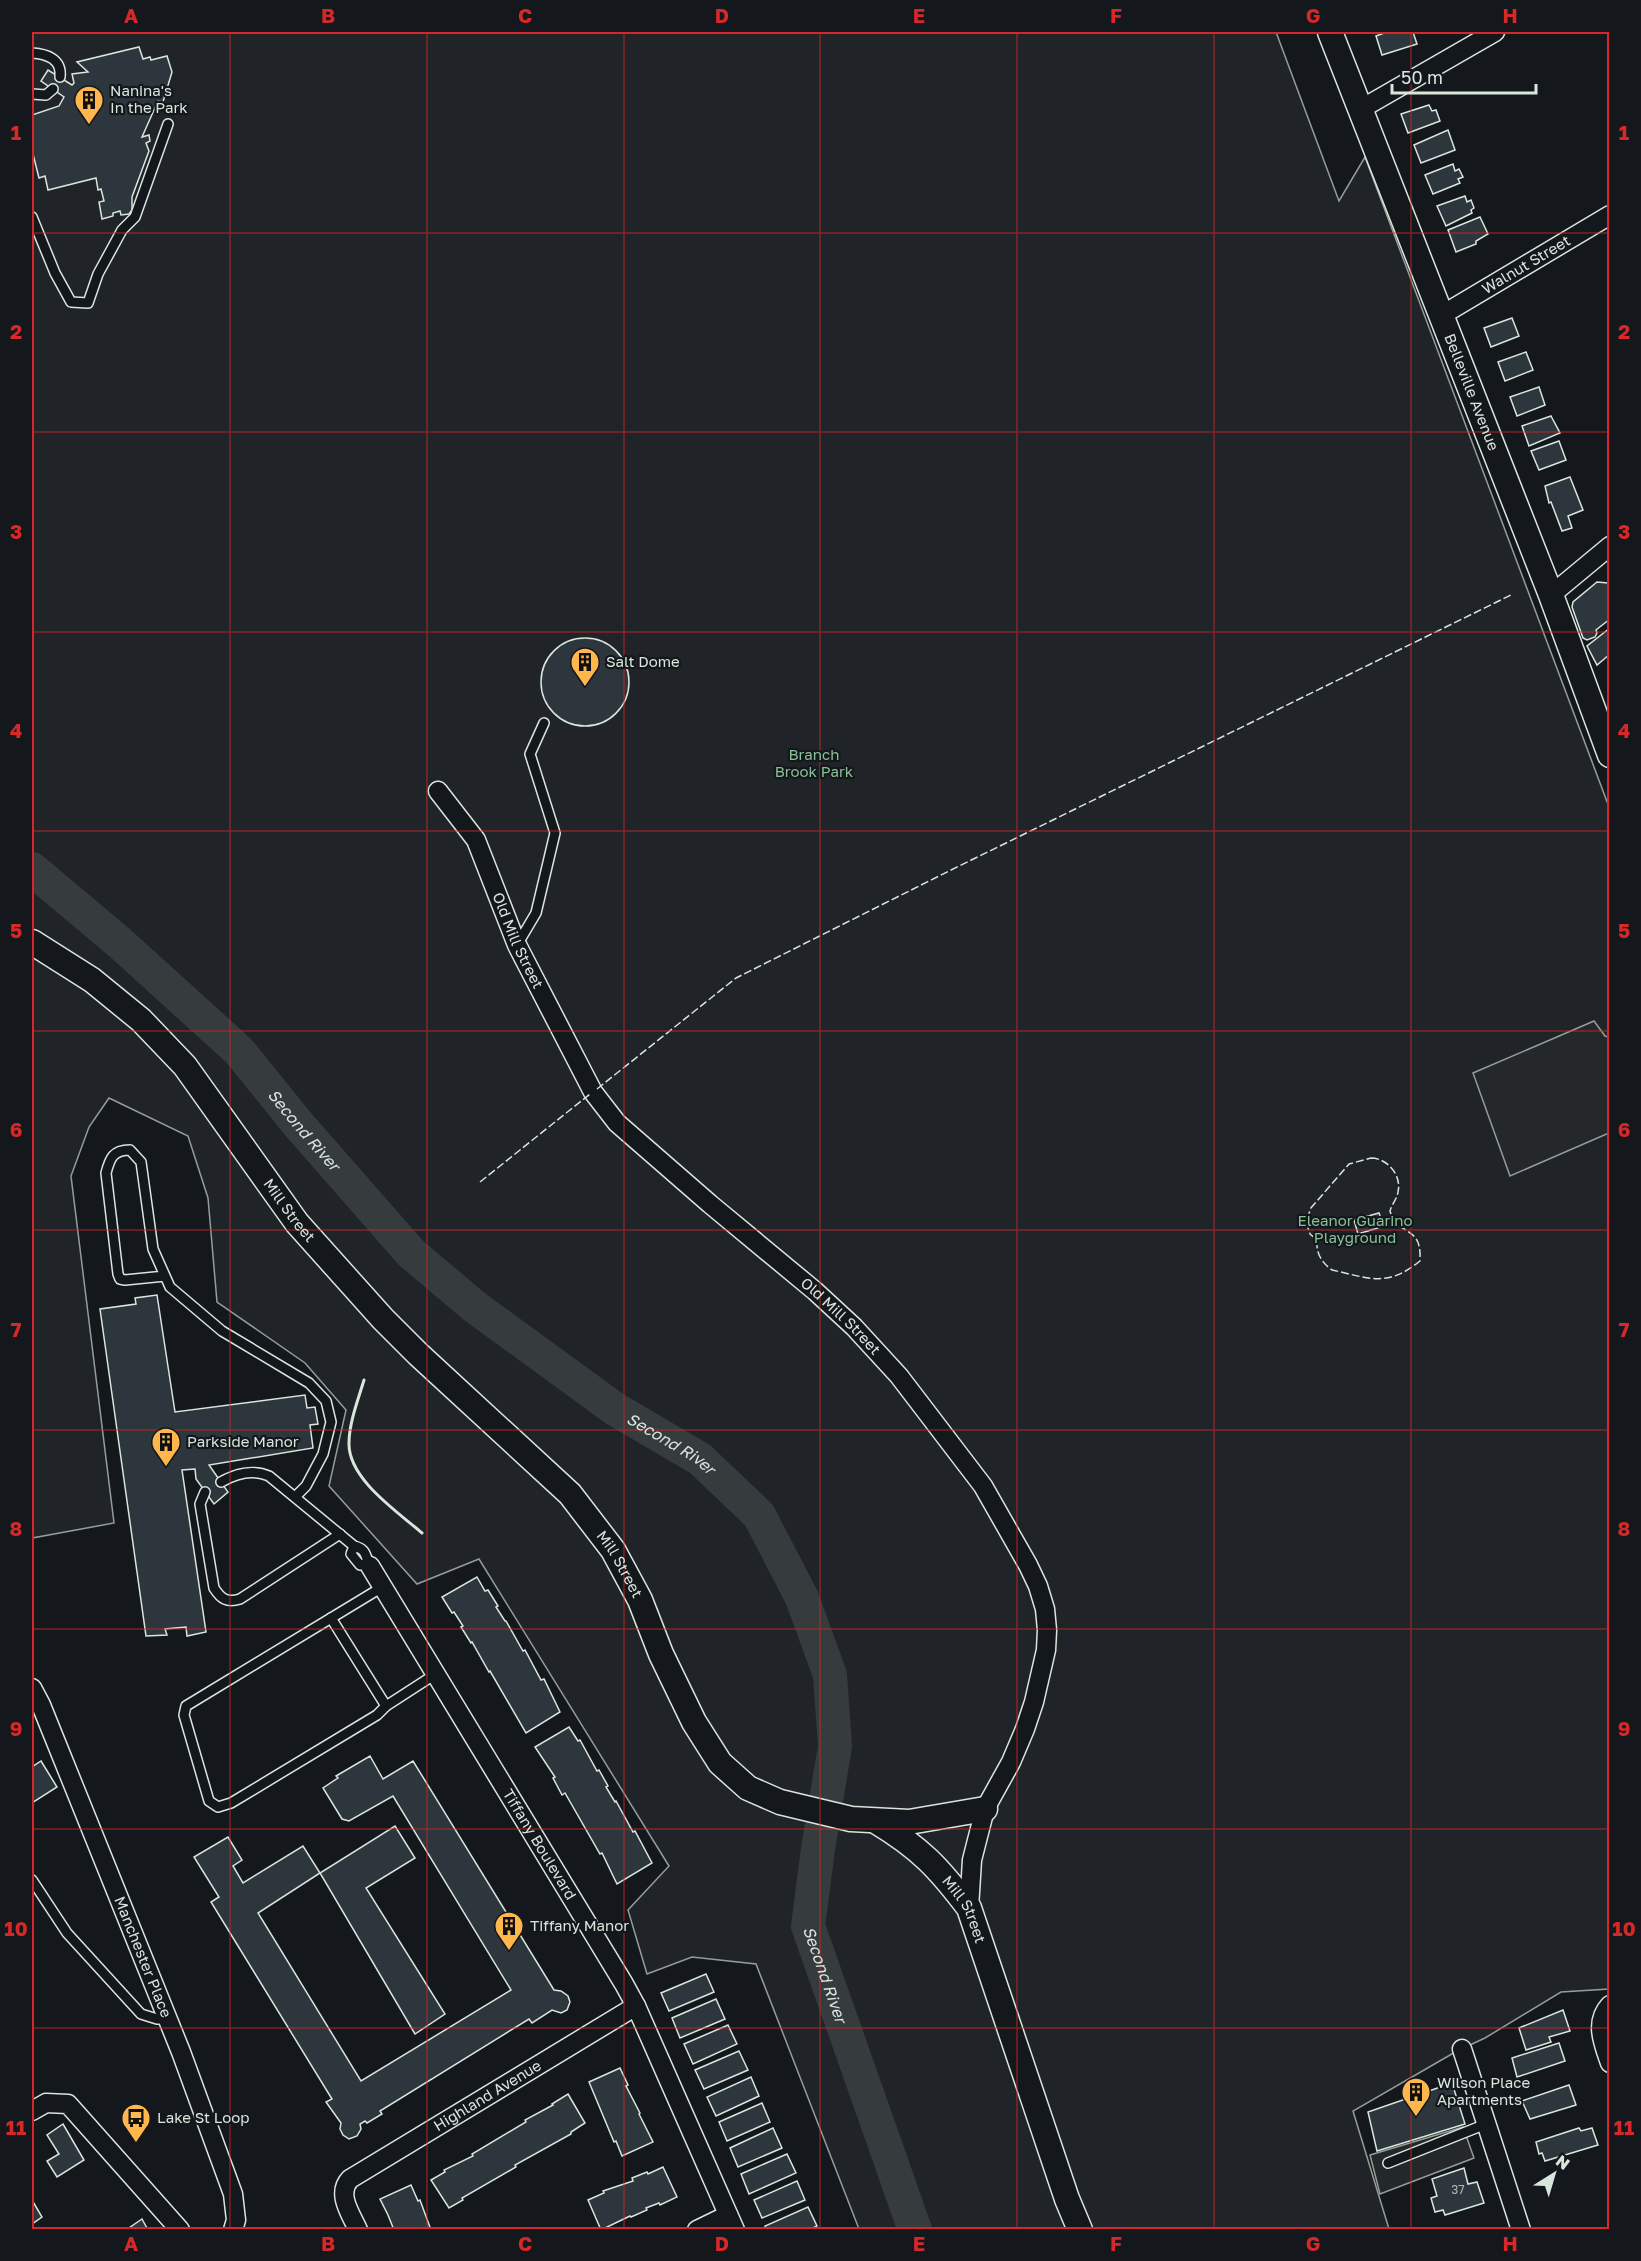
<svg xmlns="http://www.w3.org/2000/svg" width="1641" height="2261" viewBox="0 0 1641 2261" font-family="'Golos Text',sans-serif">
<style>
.green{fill:#202428;stroke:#939e99;stroke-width:1.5}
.parking{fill:#24282b;stroke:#939e99;stroke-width:1.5}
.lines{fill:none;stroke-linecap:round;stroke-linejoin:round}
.river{stroke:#363b3e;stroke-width:34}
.building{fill:#2c363c;stroke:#d8e6dc;stroke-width:1.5}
.lane-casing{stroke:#d8e6dc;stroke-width:12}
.street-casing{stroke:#d8e6dc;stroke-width:21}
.secondary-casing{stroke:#d8e6dc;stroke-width:27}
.lane{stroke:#14181c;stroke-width:9}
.street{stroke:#14181c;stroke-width:18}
.secondary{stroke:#14181c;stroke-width:24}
.fence{stroke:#d8e6dc;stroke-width:1.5;stroke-dasharray:8 3;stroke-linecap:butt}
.wall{stroke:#d8e6dc;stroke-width:3}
.grid{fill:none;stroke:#d62828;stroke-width:1.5;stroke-opacity:0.55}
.labels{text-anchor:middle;stroke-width:4.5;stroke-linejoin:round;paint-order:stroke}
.number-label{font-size:12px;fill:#adbab4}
.poi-label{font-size:15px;fill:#d8e6dc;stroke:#14181c;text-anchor:start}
.street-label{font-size:15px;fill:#d8e6dc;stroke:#14181c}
.park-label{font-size:15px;fill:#8ac095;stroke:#14181c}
.water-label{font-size:16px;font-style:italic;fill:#d8e6dc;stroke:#14181c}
.neatline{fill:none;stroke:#d62828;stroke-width:2}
.grid-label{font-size:20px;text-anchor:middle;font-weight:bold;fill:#d62828}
</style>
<rect width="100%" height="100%" fill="#14181c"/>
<polygon class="green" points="32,32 1276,32 1339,201 1365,157 1609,807 1609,1989 1561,1992 1485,2038 1457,2051 1353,2111 1389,2229 859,2229 756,1964 692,1957 647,1974 628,1910 669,1866 479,1559 417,1584 329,1486 346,1410 305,1363 217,1302 208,1198 188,1136 109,1098 89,1127 71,1176 114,1523 32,1538"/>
<g class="parking">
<polygon points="1594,1021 1605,1036 1609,1037 1609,1133 1510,1176 1473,1073"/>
<polygon points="1463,2127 1474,2158 1380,2194 1370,2155"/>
</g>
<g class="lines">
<path class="river" id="s1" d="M 32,869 L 120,943 L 239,1051 L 298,1124 L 411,1253 L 475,1307 L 615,1409 L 700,1459 L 759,1515 L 802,1598 L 830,1675 L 835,1746 L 818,1849 L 808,1926 L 915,2230"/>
</g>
<g class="building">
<polygon points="1387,32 1413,32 1417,44 1382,55 1376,36"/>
<polygon points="139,47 143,59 150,57 151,60 167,56 172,72 163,102 158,101 142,137 149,135 150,141 146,143 149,151 132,197 132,210 129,214 121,215 120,211 113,213 113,216 102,219 99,202 104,201 101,189 98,190 96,178 48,190 45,176 39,178 33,154 32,154 32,115 59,106 64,97 41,81 48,70 72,85 74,83 72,74 88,72 77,62"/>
<polygon points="1429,105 1432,111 1436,110 1440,121 1408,133 1401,114"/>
<polygon points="1448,130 1455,150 1421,163 1414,145"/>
<polygon points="1453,164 1455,171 1459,169 1463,177 1458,179 1460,183 1433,194 1425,175"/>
<polygon points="1465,196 1467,202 1471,200 1474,208 1471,210 1472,213 1446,226 1437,206"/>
<polygon points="1480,217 1488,234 1476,241 1476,244 1456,252 1448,230"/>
<polygon points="1512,318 1519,336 1491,347 1484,328"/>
<polygon points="1526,352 1533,370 1505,381 1498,362"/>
<polygon points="1539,387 1545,405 1517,416 1510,397"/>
<polygon points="1551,416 1560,433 1529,446 1522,426"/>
<polygon points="1559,441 1566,460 1539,470 1531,451"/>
<polygon points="1570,477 1583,510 1568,516 1572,528 1562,531 1551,502 1549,503 1545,486"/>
<polygon points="1597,582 1608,583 1610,586 1610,619 1596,630 1597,633 1595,637 1587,640 1583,638 1572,607 1573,602"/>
<polygon points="1610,628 1610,654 1597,665 1587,646"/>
<circle cx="585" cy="682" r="44"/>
<polygon points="1379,1213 1384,1226 1358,1234 1354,1220"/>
<polygon points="157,1295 175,1412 305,1395 307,1408 315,1407 318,1424 310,1425 313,1448 209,1465 228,1492 214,1504 196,1479 195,1469 182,1470 206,1632 187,1636 186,1627 165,1629 167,1635 146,1636 100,1309 136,1304 135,1298"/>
<polygon points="477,1577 485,1591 488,1590 498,1606 496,1607 505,1621 506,1621 523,1651 525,1650 541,1680 544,1679 560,1712 526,1733 490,1671 489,1672 472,1642 471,1643 461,1627 463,1626 454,1612 452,1613 442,1597"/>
<polygon points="569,1727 578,1741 580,1740 597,1771 599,1770 608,1786 606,1787 615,1802 616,1801 633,1832 635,1831 652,1863 617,1884 602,1853 600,1854 565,1793 562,1795 553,1778 555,1777 535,1747"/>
<polygon points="370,1756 383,1779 413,1761 554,1990 561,1991 568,1996 570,2002 567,2010 561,2013 552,2010 532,2023 529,2019 380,2111 382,2114 367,2123 365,2121 360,2124 361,2129 357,2136 349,2139 343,2135 340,2129 341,2123 326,2102 332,2099 211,1902 219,1897 194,1857 228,1837 242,1860 233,1866 243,1883 303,1846 320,1873 258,1913 361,2081 511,1990 393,1796 349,1821 342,1819 323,1788 338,1778 336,1776"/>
<polygon points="41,1761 57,1787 32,1803 32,1767"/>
<polygon points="395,1826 415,1858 366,1888 445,2014 415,2034 320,1873"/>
<polygon points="706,1974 714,1992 669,2011 661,1993"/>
<polygon points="716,1999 725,2019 680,2038 672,2018"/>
<polygon points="1563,2010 1570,2031 1549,2037 1551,2042 1526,2050 1519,2028"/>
<polygon points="728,2025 737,2044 693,2064 684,2044"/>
<polygon points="1559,2043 1565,2061 1517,2077 1512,2058"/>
<polygon points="739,2051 748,2070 704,2089 695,2070"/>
<polygon points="620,2068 628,2085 626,2086 640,2113 639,2114 653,2142 622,2156 616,2141 614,2142 589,2082"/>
<polygon points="751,2077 759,2096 716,2116 707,2097"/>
<polygon points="1452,2083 1465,2124 1377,2151 1368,2112"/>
<polygon points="1569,2085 1576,2105 1530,2119 1522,2101"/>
<polygon points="568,2094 585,2123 571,2132 571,2134 515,2165 516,2167 462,2198 463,2200 449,2208 431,2180 445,2172 444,2170 473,2156 472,2154 526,2122 525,2120 553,2105 552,2104"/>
<polygon points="762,2103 770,2122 727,2141 719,2122"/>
<polygon points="63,2124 84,2160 57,2177 47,2161 59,2154 47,2135"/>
<polygon points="773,2128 782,2148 738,2167 730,2148"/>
<polygon points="1579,2128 1581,2131 1592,2128 1598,2145 1545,2161 1542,2153 1539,2154 1536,2142"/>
<polygon points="787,2154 796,2173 749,2194 741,2174"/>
<polygon points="663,2167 677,2197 660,2205 659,2203 646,2208 647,2210 631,2217 630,2216 601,2230 588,2200 604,2193 603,2191 633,2181 632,2178 647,2172 648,2174"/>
<polygon points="1464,2168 1468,2184 1477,2182 1484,2203 1445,2215 1443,2210 1435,2212 1431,2198 1437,2196 1432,2179"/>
<polygon points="797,2181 805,2200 762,2218 754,2200"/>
<polygon points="411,2185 418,2201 420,2200 431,2230 394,2230 388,2215 380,2199"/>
<polygon points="32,2200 42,2217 32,2224"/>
<polygon points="808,2207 817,2226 809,2230 767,2230 765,2226"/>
<polygon points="142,2219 148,2230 126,2230"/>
</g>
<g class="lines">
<g class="lane-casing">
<g id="lane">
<path d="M 32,53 C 47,54 62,59 60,77"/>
<polyline points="32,94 46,95 53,89"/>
<polyline points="32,217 55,273 71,302 88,303 98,274 122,230 135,217 168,124"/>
<polyline points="517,945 536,913 555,833 530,754 544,723"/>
<path d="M 165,1276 L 125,1280 L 120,1279 L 118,1274 L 106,1173 C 110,1158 113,1150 130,1150 L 141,1162 L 153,1249 L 170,1287 L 222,1331 L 309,1383 L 326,1401 L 331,1422 L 323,1454 L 306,1486 L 295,1497"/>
<path d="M 221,1482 C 235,1474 253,1469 269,1476 L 354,1546 C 367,1549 365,1556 370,1566"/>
<path d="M 205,1492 L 200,1504 L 214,1588 C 221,1599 227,1603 240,1599 L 340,1534"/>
<polyline points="354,1546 351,1554 360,1565 369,1563"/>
<polyline points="384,1586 186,1706 184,1715 209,1801 218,1807 231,1803 377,1715 386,1706 437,1673"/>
<polyline points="331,1618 386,1706"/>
<polyline points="32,1880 67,1933 141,2014 157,2019 168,2019"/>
<polyline points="1388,2163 1486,2124"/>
</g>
</g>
<g class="street-casing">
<g id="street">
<polyline points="1361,109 1495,32"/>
<path id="s2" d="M 1442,315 L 1610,215"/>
<polyline points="1551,595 1610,546"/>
<path id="s3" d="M 438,791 L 476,840 L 517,945 L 593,1092 L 617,1123 L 710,1204 L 815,1291 L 854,1327 L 899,1376 L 983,1486 L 1028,1565 L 1038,1586 L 1045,1609 L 1047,1630 L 1046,1650 L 1034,1702 L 1025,1729 L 1011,1762 L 985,1809 L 972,1860 L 969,1908"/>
<path id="s4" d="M 370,1566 L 624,1984 L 636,2006 L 735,2230"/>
<path id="s5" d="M 32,1688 L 41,1705 L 181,2052 L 233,2194 L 236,2220 L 233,2230"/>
<path d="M 1610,2005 C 1594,2022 1603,2043 1610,2063"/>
<polyline points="1462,2049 1521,2230"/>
<polyline points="32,2111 46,2103 68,2104 180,2230"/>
<path id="s6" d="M 358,2230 C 351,2214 336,2194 350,2179 L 636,2006"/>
<polyline points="697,2230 728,2215"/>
</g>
</g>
<g class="secondary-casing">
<g id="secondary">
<path id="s7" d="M 1330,32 L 1551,595 L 1610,755"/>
<path id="s8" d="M 32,942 L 92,980 L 141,1020 L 185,1066 L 297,1223 L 383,1319 L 418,1354 L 570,1494 L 613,1550 L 640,1600 L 661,1654 L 694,1722 L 720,1763 L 748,1788 L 780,1802 L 851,1819 L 909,1822 L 985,1809"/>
<path id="s9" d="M 877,1822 C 920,1848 939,1868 969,1908 L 1067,2199 L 1080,2230"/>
</g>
</g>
<use href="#lane" class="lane"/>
<use href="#street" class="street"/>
<use href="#secondary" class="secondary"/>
<g class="fence">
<polyline points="597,1089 736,978 949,871 1513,594"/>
<path d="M 1371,1158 C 1387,1158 1402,1175 1398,1192 C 1397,1199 1392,1204 1390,1211 L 1394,1223 C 1413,1235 1421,1235 1420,1261 C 1387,1288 1369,1278 1332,1270 C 1321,1262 1316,1253 1317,1240 L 1310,1234 L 1307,1225 L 1310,1209 L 1349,1164 Z"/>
<polyline points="480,1182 590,1094"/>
</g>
<path class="wall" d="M 364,1380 C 358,1400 349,1423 349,1443 C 348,1479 398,1512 422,1533"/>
</g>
<path class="grid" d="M 230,32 L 230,2230M 427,32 L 427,2230M 624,32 L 624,2230M 820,32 L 820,2230M 1017,32 L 1017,2230M 1214,32 L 1214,2230M 1411,32 L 1411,2230M 32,233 L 1610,233M 32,432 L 1610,432M 32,632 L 1610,632M 32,831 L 1610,831M 32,1031 L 1610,1031M 32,1230 L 1610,1230M 32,1430 L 1610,1430M 32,1629 L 1610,1629M 32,1829 L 1610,1829M 32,2028 L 1610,2028"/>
<defs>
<g id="building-pin" transform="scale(1.5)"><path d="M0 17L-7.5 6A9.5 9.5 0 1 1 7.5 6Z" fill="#ffb74d" stroke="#14181c"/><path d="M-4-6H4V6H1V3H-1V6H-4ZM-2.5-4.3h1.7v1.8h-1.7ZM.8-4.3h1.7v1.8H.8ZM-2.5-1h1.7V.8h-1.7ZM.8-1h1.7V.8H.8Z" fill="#111"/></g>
<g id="bus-pin" transform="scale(1.5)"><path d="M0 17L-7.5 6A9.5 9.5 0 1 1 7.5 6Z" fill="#ffb74d" stroke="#14181c"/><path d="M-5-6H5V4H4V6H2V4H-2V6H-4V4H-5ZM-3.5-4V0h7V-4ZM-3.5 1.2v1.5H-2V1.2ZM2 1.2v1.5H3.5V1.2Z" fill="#111"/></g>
</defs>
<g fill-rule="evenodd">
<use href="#building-pin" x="89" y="100"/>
<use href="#building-pin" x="585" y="662"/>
<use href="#building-pin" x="166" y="1442"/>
<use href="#building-pin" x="509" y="1926"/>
<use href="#building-pin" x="1416" y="2092"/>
<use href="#bus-pin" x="136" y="2118"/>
</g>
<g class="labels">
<g class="number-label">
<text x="1458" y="2194">37</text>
</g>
<g class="poi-label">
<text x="110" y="96">Nanina's<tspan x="110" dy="17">In the Park</tspan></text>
<text x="606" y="667">Salt Dome</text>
<text x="187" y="1447">Parkside Manor</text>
<text x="530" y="1931">Tiffany Manor</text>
<text x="1437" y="2088">Wilson Place<tspan x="1437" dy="17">Apartments</tspan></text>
<text x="157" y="2123">Lake St Loop</text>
</g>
<g class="street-label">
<text dy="5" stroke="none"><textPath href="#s2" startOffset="98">Walnut Street</textPath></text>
<text dy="5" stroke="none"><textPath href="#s7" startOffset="387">Belleville Avenue</textPath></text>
<text dy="5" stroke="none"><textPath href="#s3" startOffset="171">Old Mill Street</textPath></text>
<text dy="5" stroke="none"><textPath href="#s8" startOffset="376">Mill Street</textPath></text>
<text dy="5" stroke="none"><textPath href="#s3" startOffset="675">Old Mill Street</textPath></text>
<text dy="5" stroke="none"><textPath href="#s8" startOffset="862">Mill Street</textPath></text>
<text dy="5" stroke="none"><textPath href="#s4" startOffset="326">Tiffany Boulevard</textPath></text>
<text dy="5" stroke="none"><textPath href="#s9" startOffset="126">Mill Street</textPath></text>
<text dy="5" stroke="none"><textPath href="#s5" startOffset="291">Manchester Place</textPath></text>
<text dy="5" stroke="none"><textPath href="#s6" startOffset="216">Highland Avenue</textPath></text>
</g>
<g class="park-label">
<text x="814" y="760">Branch<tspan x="814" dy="17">Brook Park</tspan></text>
<text x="1355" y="1226">Eleanor Guarino<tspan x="1355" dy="17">Playground</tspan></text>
</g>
<g class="water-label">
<text dy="6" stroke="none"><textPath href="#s1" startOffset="378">Second River</textPath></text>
<text dy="6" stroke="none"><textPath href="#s1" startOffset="864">Second River</textPath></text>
<text dy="6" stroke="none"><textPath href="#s1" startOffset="1458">Second River</textPath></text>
</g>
</g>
<rect width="1641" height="2261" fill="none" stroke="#14181c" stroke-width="66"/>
<g transform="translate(1554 2174) rotate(37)" stroke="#14181c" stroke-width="4.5" paint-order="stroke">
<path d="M0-4.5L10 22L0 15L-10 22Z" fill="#d8e6dc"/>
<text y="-9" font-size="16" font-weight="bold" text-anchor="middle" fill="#d8e6dc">N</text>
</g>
<path d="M1392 84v9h144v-9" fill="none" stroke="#d8e6dc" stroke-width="3"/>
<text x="1401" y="84" font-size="18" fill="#d8e6dc" stroke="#14181c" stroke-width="4.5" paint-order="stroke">50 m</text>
<rect x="33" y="33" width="1575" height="2195" class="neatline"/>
<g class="grid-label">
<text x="131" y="23">A</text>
<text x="328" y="23">B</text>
<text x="525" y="23">C</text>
<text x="722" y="23">D</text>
<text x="919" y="23">E</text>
<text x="1116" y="23">F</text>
<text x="1313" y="23">G</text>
<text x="1510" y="23">H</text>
<text x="16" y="140">1</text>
<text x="1624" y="140">1</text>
<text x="16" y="339">2</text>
<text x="1624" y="339">2</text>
<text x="16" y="539">3</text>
<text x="1624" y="539">3</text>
<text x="16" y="738">4</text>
<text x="1624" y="738">4</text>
<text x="16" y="938">5</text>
<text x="1624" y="938">5</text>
<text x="16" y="1137">6</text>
<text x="1624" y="1137">6</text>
<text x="16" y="1337">7</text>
<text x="1624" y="1337">7</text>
<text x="16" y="1536">8</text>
<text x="1624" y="1536">8</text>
<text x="16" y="1736">9</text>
<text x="1624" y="1736">9</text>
<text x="16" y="1936">10</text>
<text x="1624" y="1936">10</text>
<text x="16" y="2135">11</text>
<text x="1624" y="2135">11</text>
<text x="131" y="2251">A</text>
<text x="328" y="2251">B</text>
<text x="525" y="2251">C</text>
<text x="722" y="2251">D</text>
<text x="919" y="2251">E</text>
<text x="1116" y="2251">F</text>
<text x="1313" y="2251">G</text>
<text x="1510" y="2251">H</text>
</g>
</svg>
